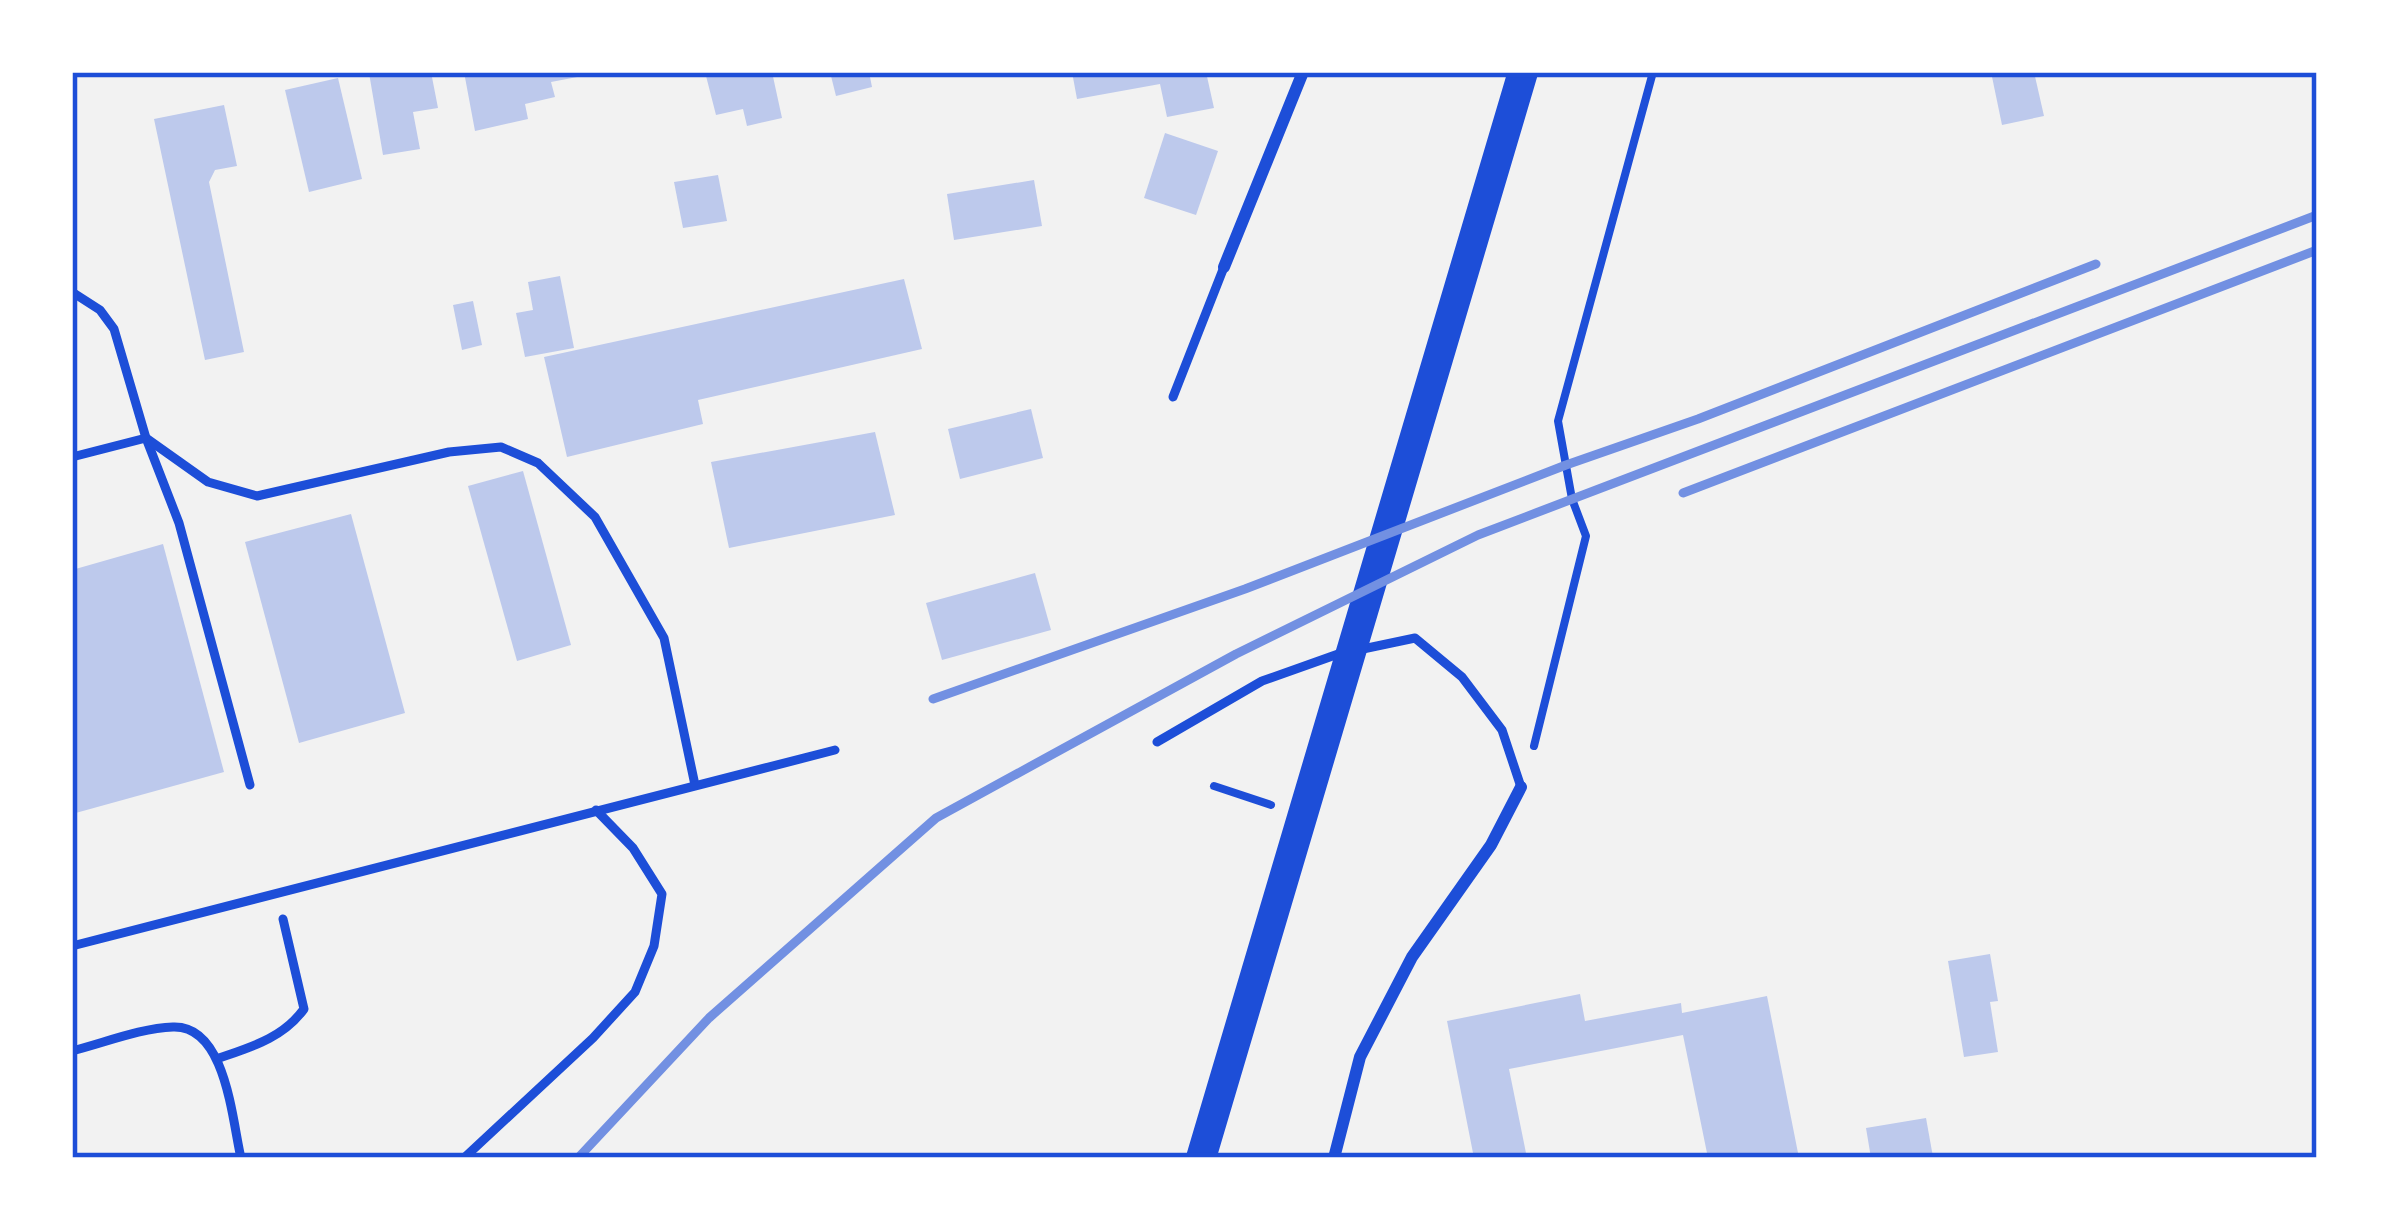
<svg xmlns="http://www.w3.org/2000/svg" width="2389" height="1230" viewBox="0 0 2389 1230" font-family="Manrope,sans-serif">
<style>
.building{fill:#bdc9ec}
.lines{fill:none;stroke-linecap:round;stroke-linejoin:round}
.path{stroke:#1d4ed8;stroke-width:8}
.service{stroke:#1d4ed8;stroke-width:9}
.minor{stroke:#1d4ed8;stroke-width:12}
.primary{stroke:#1d4ed8;stroke-width:30}
.rail{stroke:#7290e2;stroke-width:9}
.neatline{fill:none;stroke:#1d4ed8;stroke-width:4.5}
</style>
<rect width="100%" height="100%" fill="#f2f2f2"/>
<g class="building">
<polygon points="431,72 438,108 413,112 420,149 383,155 369,73"/>
<polygon points="464,72 593,72 593,74 551,82 555,97 525,104 528,119 475,131"/>
<polygon points="705,72 772,72 782,118 747,126 743,109 716,115"/>
<polygon points="830,72 869,72 872,87 836,96"/>
<polygon points="1072,72 1206,72 1214,108 1167,117 1160,84 1077,99"/>
<polygon points="1991,72 2034,72 2044,116 2002,125"/>
<polygon points="338,78 362,179 309,192 285,90"/>
<polygon points="224,105 237,166 215,170 209,182 244,352 205,360 154,119"/>
<polygon points="1165,133 1218,151 1196,215 1144,198"/>
<polygon points="718,175 727,221 683,228 674,182"/>
<polygon points="1034,180 1042,226 954,240 947,194"/>
<polygon points="560,276 574,348 525,357 516,313 533,310 528,282"/>
<polygon points="904,279 922,349 698,400 703,424 567,457 544,357"/>
<polygon points="473,301 482,345 462,350 453,305"/>
<polygon points="1031,409 1043,458 960,479 948,429"/>
<polygon points="875,432 895,515 729,548 711,462"/>
<polygon points="523,471 571,645 517,661 468,486"/>
<polygon points="351,514 405,713 299,743 245,542"/>
<polygon points="163,544 224,772 72,814 72,570"/>
<polygon points="1035,573 1051,630 942,660 926,603"/>
<polygon points="1990,954 1998,1001 1990,1002 1998,1052 1964,1057 1948,961"/>
<polygon points="1580,994 1585,1021 1681,1003 1682,1013 1767,996 1799,1158 1708,1158 1683,1035 1509,1069 1527,1158 1474,1158 1447,1021"/>
<polygon points="1926,1118 1933,1157 1871,1158 1866,1128"/>
</g>
<g class="lines">
<g class="path">
<polyline points="1534,746 1586,536 1572,499 1558,421 1653,72"/>
<polyline points="1214,786 1271,805"/>
</g>
<g class="service">
<polyline points="72,292 100,310 114,329 146,438 179,523 250,785"/>
<polyline points="1173,397 1224,267"/>
<polyline points="72,457 146,438 208,482 257,496 449,452 501,447 538,463 595,517 664,638 695,785"/>
<polyline points="1358,650 1415,638 1462,677 1502,730 1521,787"/>
<polyline points="1157,742 1262,681 1341,653"/>
<polyline points="72,946 835,750"/>
<path d="M 72,1051 C 104,1043 141,1028 173,1027 C 226,1025 232,1120 241,1158"/>
<path d="M 219,1058 C 251,1047 283,1038 304,1009 L 283,919"/>
<polyline points="464,1158 593,1038 635,992 654,946 662,894 633,848 596,810"/>
</g>
<g class="minor">
<polyline points="1224,267 1303,72"/>
<polyline points="1334,1158 1360,1057 1412,957 1491,845 1521,787"/>
</g>
<polyline class="primary" points="1201,1158 1523,72"/>
<g class="rail">
<polyline points="1683,493 2317,250"/>
<polyline points="933,699 1245,589 1566,465 1698,419 2096,264"/>
<polyline points="578,1158 709,1018 936,818 1236,654 1478,535 2317,215"/>
</g>
</g>
<rect width="2389" height="1230" fill="none" stroke="#ffffff" stroke-width="150"/>
<rect x="75" y="75" width="2239" height="1080" class="neatline"/>
</svg>
